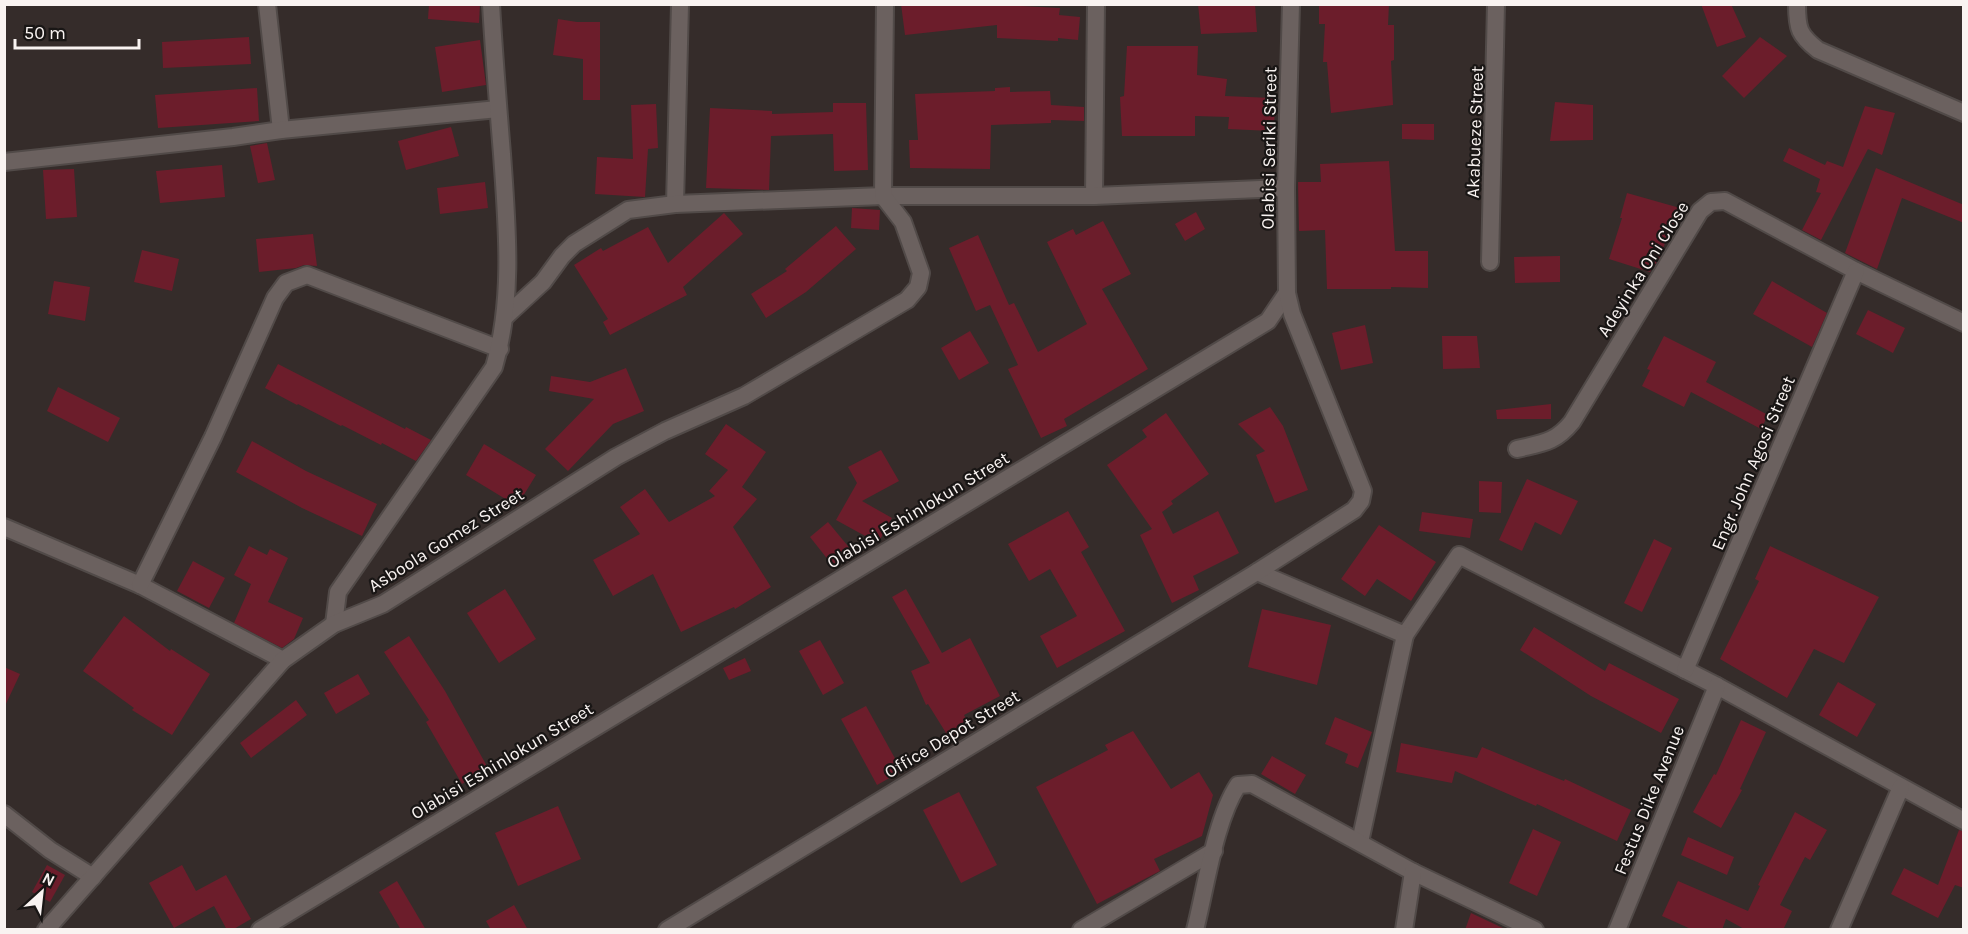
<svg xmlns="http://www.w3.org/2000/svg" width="1968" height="934" viewBox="0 0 1968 934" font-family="Karla,sans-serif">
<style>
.building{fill:#6c1d2b}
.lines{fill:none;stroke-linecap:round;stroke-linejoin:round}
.minor-casing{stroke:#514a48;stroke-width:20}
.minor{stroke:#6b615f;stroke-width:16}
.labels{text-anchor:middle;stroke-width:4.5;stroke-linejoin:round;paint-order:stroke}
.street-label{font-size:18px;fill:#f9f3f1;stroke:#191615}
</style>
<rect width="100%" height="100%" fill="#352c2a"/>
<g class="building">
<polygon points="429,4 480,4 479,23 428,19"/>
<polygon points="901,4 983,4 1060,8 1059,15 1080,17 1078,40 1058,38 1058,41 997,38 997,25 905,35"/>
<polygon points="1198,4 1255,4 1257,32 1201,34"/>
<polygon points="1319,4 1389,4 1388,25 1394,25 1394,60 1391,61 1393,105 1331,113 1327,62 1323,62 1325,24 1319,24"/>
<polygon points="1701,4 1731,4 1746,37 1717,47"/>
<polygon points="558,19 577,22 600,22 600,100 583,100 583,59 553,55"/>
<polygon points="249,37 251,64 163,68 162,42"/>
<polygon points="1760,37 1787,56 1744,98 1722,76"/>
<polygon points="480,40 486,85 442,92 435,47"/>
<polygon points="1127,46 1198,46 1197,75 1227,79 1225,96 1275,98 1274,131 1228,129 1229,117 1195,116 1195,136 1122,136 1120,97 1124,96"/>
<polygon points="1010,87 1010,92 1050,91 1051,105 1084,107 1084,121 1051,120 1051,123 991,125 990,169 910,168 909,140 918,140 915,94 995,91 995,88"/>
<polygon points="257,88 259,121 158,128 155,95"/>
<polygon points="1555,102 1593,105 1593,140 1550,141"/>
<polygon points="833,103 866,103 868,170 834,171 833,134 771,136 769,190 706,188 710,108 772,111 772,114 833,112"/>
<polygon points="656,104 658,148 648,149 645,197 595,194 597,157 633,159 631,105"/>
<polygon points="1865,106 1895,113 1882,155 1868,149 1821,240 1802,230 1821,193 1816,192 1820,179 1783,161 1789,148 1825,165 1827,161 1843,167"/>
<polygon points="1402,124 1434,124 1434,140 1402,139"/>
<polygon points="451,127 459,156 406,170 398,141"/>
<polygon points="267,143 275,180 258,183 250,146"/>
<polygon points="1389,161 1395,251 1428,251 1428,288 1391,287 1391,289 1327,289 1325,230 1299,231 1298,182 1321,182 1320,164"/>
<polygon points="222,165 225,197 160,203 156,171"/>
<polygon points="1876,168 1964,205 1964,223 1902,198 1877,269 1845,253"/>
<polygon points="74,169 77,217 46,219 43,170"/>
<polygon points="485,182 488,208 440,214 437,188"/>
<polygon points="1627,193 1680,208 1673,233 1669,232 1660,257 1650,272 1609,259 1622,218 1620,218"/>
<polygon points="852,208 880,210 879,230 851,228"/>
<polygon points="1196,212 1205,229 1185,241 1175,224"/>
<polygon points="724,213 743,234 683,287 687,295 610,335 603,322 608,319 574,265 601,248 603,251 648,227 668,263"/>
<polygon points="1103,221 1131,274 1102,289 1148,369 1064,419 1067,426 1041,438 1008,369 1018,365 990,305 976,311 949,248 978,235 1009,305 1014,303 1038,352 1087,324 1047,242 1073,229 1076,235"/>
<polygon points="836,226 856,249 806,292 766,318 751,294 787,271 785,269"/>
<polygon points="313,234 317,266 304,265 296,268 259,272 256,239"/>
<polygon points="142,250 179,259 172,291 134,282"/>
<polygon points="1560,256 1560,282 1515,283 1514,257"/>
<polygon points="54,281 90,287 85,321 48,314"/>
<polygon points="1772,281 1827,313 1812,347 1753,314"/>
<polygon points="1868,310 1905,328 1893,353 1856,334"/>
<polygon points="1365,325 1373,363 1341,370 1332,333"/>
<polygon points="970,331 989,363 959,380 941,348"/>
<polygon points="1442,336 1477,336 1480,368 1443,369"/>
<polygon points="1664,336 1716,362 1706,382 1768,415 1761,429 1691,392 1684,407 1642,386 1650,370 1647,369"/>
<polygon points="278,364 405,429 406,427 431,440 416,461 382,443 381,445 342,425 341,426 298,404 297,405 265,388"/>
<polygon points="626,368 644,411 613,424 568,471 545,449 594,399 549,391 551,376 590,382"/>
<polygon points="58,387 120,418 108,442 47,411"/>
<polygon points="1551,404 1551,419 1497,419 1496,410"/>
<polygon points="1270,407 1283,426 1308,490 1275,503 1256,455 1265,451 1238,424"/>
<polygon points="1166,413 1209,474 1171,501 1173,504 1162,512 1173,534 1218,511 1239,553 1193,576 1199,590 1172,603 1140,535 1152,529 1107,465 1147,437 1142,430"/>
<polygon points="726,424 766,452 742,487 757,499 733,527 771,587 735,609 734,607 681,632 653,574 613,596 593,560 640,534 620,507 645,489 669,522 715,496 709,491 728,470 705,454"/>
<polygon points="252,441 306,471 377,504 362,536 302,508 236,472"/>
<polygon points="484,444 536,475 517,506 466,475"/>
<polygon points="881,450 899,481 862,501 892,518 878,543 836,520 857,483 848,467"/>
<polygon points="1527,479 1578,501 1561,535 1535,522 1522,551 1499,540"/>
<polygon points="1479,481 1502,482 1501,513 1479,512"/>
<polygon points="1068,511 1089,547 1081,552 1125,631 1057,668 1040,636 1077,616 1050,569 1029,581 1008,544"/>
<polygon points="1422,512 1473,519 1470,538 1419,531"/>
<polygon points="828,522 852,551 833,566 810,537"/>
<polygon points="1379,525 1436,562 1411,601 1377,579 1365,596 1341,579"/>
<polygon points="1654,539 1672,548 1642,612 1624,603"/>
<polygon points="249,546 267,555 270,549 288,558 268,602 303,618 294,639 282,648 234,623 251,584 234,575"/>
<polygon points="1770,546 1879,597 1844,663 1814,649 1787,698 1720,659 1759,581 1755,579"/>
<polygon points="193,561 225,578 209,608 177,591"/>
<polygon points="505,589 536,639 499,663 467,613"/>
<polygon points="906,589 942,653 970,638 1000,696 964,715 972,728 951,741 928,704 926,705 911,671 930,663 892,597"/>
<polygon points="1262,609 1331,625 1317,685 1248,667"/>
<polygon points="124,616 170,651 171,649 210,674 172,735 132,710 134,708 83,671"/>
<polygon points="1534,627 1605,671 1609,663 1679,699 1661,733 1591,696 1520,650"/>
<polygon points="409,636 445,691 488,768 462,784 426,722 429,720 384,652"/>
<polygon points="820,640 844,683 823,695 799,651"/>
<polygon points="745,658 751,671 729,680 723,668"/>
<polygon points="4,667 20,674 4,708"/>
<polygon points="358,674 370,694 336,714 324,693"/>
<polygon points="1838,682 1876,704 1857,737 1819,715"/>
<polygon points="296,700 307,715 251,758 240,743"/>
<polygon points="866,706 902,771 877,785 841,719"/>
<polygon points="1335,717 1372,732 1358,768 1345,763 1348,754 1325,744"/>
<polygon points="1741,720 1766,732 1740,789 1742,790 1721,828 1693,812 1714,774 1716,775"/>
<polygon points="1133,731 1171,789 1199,772 1213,795 1202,836 1154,859 1160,871 1097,904 1036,787 1108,750 1105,745"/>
<polygon points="1401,743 1477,758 1482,747 1564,781 1565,779 1631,810 1617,841 1537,804 1536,806 1455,771 1452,783 1396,772"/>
<polygon points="1272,756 1306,775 1295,794 1261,774"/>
<polygon points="959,792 997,865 961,883 923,810"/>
<polygon points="558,806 581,859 518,886 495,833"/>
<polygon points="1795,812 1827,830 1810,860 1805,857 1780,905 1792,911 1783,930 1746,930 1726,919 1722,930 1693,930 1662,916 1678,881 1748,911 1760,886 1758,885"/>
<polygon points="1533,829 1561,842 1537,896 1509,883"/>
<polygon points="1959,830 1964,831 1964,888 1955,885 1938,918 1891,894 1904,868 1938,885"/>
<polygon points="1688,837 1734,857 1727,875 1681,855"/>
<polygon points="47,865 65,875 50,902 32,892"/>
<polygon points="182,865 196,891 226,875 251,919 232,930 227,930 214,906 174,928 149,883"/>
<polygon points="397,881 426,930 401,930 379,892"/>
<polygon points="514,905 528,930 491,930 486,921"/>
<polygon points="1471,913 1507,930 1465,930"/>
</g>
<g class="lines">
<g class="minor-casing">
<g id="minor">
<polyline points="267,4 281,130"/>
<path d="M 1797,4 C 1797,29 1799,35 1818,50 L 1964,113"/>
<polyline points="4,162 233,137 281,130 498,109"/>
<polyline points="1094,196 1096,4"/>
<polyline points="675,204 680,4"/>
<polyline points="1490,262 1496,4"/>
<polyline points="506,316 543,282 562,256 574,244 628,210 675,204 883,196 1094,196 1286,188"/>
<path d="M 1517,449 C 1542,443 1555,443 1572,422 L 1700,211 L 1711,202 L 1725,201 L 1856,271 L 1964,323"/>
<polyline points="4,527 140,585 283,660"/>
<polyline points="1257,572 1405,635 1459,555 1717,686 1964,821"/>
<polyline points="140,585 213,437 275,298 286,283 307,275 500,349"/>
<path d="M 334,624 L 338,592 L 494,367 C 514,299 507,225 502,154 C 498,105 494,55 491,4"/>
<polyline points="1685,670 1856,271"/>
<polyline points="4,814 50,850 93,877"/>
<polyline points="1360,842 1405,635"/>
<polyline points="46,930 283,660 334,624 383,604 616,457 665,431 744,396 907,300 918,287 921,273 903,222 883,196 885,4"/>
<polyline points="260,930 1268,321 1287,293"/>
<polyline points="667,930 1257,572 1354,510 1361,501 1363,491 1292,314 1287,293 1286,188 1291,4"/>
<polyline points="1081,930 1214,851"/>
<path d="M 1195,930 C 1206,887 1215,820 1238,785 L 1252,784 L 1413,872 L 1535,930"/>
<polyline points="1404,930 1413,872"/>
<polyline points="1617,930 1717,686"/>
<polyline points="1839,930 1901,787"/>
</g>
</g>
<use href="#minor" class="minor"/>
</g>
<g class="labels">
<g class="street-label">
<text transform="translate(1475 132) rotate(-88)" y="6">Akabueze Street</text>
<text transform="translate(1269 148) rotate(-89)" y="6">Olabisi Seriki Street</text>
<text transform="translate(1643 269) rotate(-58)" y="6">Adeyinka Oni Close</text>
<text transform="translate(1753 463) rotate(-67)" y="6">Engr. John Agosi Street</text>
<text transform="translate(918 510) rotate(-31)" y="6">Olabisi Eshinlokun Street</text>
<text transform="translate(446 540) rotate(-32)" y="6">Asboola Gomez Street</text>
<text transform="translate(952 734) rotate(-31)" y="6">Office Depot Street</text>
<text transform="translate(502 761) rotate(-31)" y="6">Olabisi Eshinlokun Street</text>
<text transform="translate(1649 800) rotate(-68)" y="6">Festus Dike Avenue</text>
</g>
</g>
<rect width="1968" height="934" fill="none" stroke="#f9f3f1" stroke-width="12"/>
<g transform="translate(42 892) rotate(27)" stroke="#191615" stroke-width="4.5" paint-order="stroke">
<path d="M0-4.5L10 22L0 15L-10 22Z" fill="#f9f3f1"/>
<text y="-9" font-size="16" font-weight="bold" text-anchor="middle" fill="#f9f3f1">N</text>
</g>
<path d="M15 39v9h124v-9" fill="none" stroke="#f9f3f1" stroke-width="3"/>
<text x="24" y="39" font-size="18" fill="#f9f3f1" stroke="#191615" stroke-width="4.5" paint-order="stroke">50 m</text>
</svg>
